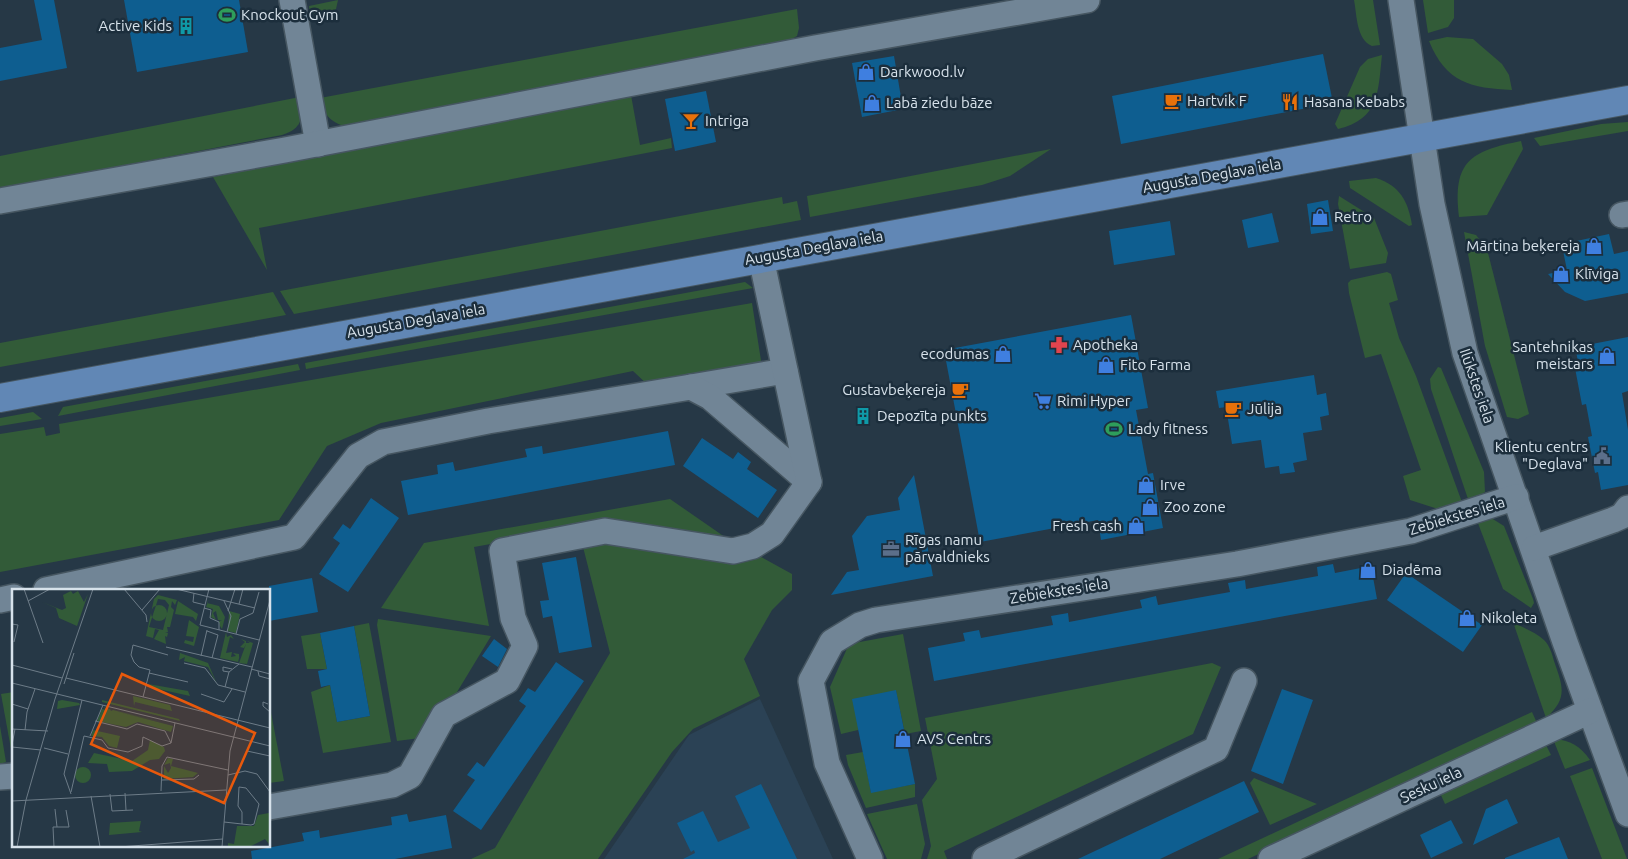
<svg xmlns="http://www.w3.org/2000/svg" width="1628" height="859" viewBox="0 0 1628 859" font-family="Ubuntu,sans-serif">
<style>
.built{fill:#2b4255}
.green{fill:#325b38}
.building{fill:#0e5e90}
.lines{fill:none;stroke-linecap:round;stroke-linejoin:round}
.minor-casing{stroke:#465661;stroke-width:28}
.major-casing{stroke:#465661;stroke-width:30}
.minor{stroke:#718596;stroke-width:25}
.major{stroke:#6187b5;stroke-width:28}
.labels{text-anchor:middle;stroke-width:5;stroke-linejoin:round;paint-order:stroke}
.poi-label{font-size:15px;fill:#d7e2eb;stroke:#1c2e3c;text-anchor:start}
.street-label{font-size:15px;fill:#d7e2eb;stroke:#1c2e3c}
.inset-road{fill:none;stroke:#6d7c88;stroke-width:1}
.view{fill:#e8590c;fill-opacity:0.15;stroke:#e8590c;stroke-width:2.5}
.inset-edge{fill:none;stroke:#d7e2eb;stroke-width:2.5}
</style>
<rect width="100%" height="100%" fill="#263846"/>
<polygon class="built" points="760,699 833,859 604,859 689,735"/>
<g class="green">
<polygon points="338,0 336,9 330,14 310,14 309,6"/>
<path d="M 1354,0 L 1373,0 L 1380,45 L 1372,46 C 1356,39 1357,15 1354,0 Z"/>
<polygon points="1423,0 1454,0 1454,18 1448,27 1428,33"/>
<path d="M 797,9 L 799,28 L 797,36 L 776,48 L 343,126 C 328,120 324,114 320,98 Z"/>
<path d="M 1447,37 L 1473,39 L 1502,64 L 1509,75 L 1512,90 C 1471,88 1446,83 1429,41 Z"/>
<path d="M 1382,55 C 1378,91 1380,119 1338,129 L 1335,124 L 1360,67 L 1368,59 Z"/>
<polygon points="631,95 640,145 671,138 672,148 259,228 267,270 213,177"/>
<path d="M 300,97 C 303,118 303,128 282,135 L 0,189 L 0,156 Z"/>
<polygon points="1628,122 1628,131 1540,146 1534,138 1601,124"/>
<path d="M 1521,141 L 1523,149 L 1487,215 L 1459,217 C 1452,161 1471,151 1521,141 Z"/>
<polygon points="1051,149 1010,176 982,185 810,217 807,196"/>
<path d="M 1376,178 C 1400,186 1408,201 1412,225 L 1409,226 L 1350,188 L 1349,181 Z"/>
<polygon points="1339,196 1374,218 1388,253 1386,263 1350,269 1338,204"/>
<polygon points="782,197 783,204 797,201 801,220 294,314 280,291"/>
<polygon points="1464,232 1476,235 1487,249 1529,414 1518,419 1507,417 1485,346"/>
<polygon points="1387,272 1391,274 1398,300 1389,303 1399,338 1416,376 1463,505 1441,510 1410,500 1403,476 1421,470 1381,354 1365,358 1349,293 1348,283 1351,280"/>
<polygon points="745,282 753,288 306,369 305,363"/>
<polygon points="273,292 286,315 0,367 0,343"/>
<polygon points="752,303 762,367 649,386 633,371 381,423 327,446 279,520 0,572 0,434 44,427 46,436 60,433 59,424"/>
<polygon points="298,364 300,370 58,416 63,407"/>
<polygon points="1438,367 1441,368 1484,472 1485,492 1469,502 1431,389 1430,379"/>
<polygon points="33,412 42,419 0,426 0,418"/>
<polygon points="670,499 735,544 597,525 474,547 489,626 381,608 424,543"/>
<polygon points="1488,516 1504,526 1533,599 1534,603 1531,608 1503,589 1476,518"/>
<polygon points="582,543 643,544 754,553 792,574 792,590 772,610 744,659 760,696 693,729 672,752 598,859 471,859 495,848 610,653"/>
<polygon points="378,619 491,636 454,697 420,738 397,741 377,625"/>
<path d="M 1513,622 C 1523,628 1536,632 1544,640 C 1550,646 1552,654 1554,661 C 1563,687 1568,698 1546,718 Z"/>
<polygon points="369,623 391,742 323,753 311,692 330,685 337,722 370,716 354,626"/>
<polygon points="320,633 327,669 307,669 301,636"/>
<polygon points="903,634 921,731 905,734 896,691 858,730 841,734 830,687 849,644"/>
<polygon points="1212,663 1221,667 1193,734 944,851 947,859 927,859 931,846 922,800 937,779 925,718"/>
<polygon points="14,692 14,760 13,760 1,694"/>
<polygon points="269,702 284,781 269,783"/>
<polygon points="1532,712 1537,723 1248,859 1218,859"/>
<polygon points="0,726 6,762 0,764"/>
<path d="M 1553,739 C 1571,740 1580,746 1590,760 L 1565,769 Z"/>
<polygon points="1545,743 1551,755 1445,804 1440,793"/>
<polygon points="863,752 871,792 915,784 915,797 866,808 848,765 846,755"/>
<polygon points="1592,768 1627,859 1602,859 1570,776"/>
<polygon points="1254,778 1317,804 1270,825 1250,783"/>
<polygon points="917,804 925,844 921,859 887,859 867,814"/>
</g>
<g class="building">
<polygon points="34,0 54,0 67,68 0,81 0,48 42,40"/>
<polygon points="124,0 239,0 248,52 137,72"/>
<polygon points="1323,54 1333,103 1121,144 1112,96"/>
<polygon points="894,56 903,109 862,117 852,63"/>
<polygon points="706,91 716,142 675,151 665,99"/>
<polygon points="1328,200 1333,231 1311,234 1307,204"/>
<polygon points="1272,213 1279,242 1248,248 1242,220"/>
<polygon points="1170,221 1175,255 1114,265 1109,231"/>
<polygon points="1609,234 1614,254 1628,251 1628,293 1585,301 1565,292 1548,274 1567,270 1562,246 1568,245 1567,243"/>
<polygon points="1131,315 1148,408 1136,410 1148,474 1153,473 1163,528 1101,540 1098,520 980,542 944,350"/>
<polygon points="1628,337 1628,391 1622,393 1628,430 1628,485 1601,490 1598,472 1595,473 1588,437 1592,436 1586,404 1582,405 1575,368 1579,368 1576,351 1592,348 1592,344"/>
<polygon points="1314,375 1317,395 1326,393 1329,415 1320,417 1322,430 1303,433 1307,460 1293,463 1295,472 1280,474 1279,466 1265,468 1261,440 1232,444 1226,407 1219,408 1216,391"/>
<polygon points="668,431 675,465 408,515 401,481 438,474 437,465 453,462 455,471 527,457 525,449 542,446 543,454"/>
<polygon points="702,438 733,459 738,452 751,462 747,469 777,490 758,518 683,466"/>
<polygon points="914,475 933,576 831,595 847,572 859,570 852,536 867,516 900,510 898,498"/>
<polygon points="371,498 399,518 348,592 319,574 340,543 333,538 343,524 350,529"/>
<polygon points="576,557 592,647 559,653 552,616 543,618 540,601 549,600 542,563"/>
<polygon points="1333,564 1335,573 1371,566 1377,599 934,681 928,648 965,641 963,633 979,630 981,638 1053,625 1051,616 1068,613 1069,622 1142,608 1140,600 1156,596 1158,605 1230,592 1228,583 1245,580 1246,589 1318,576 1317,567"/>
<polygon points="1406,573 1482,625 1463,652 1387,600"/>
<polygon points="312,578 318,612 269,621 269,586"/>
<polygon points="354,626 370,716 337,722 330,685 321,687 318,671 327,669 320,633"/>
<polygon points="494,639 507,649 498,667 482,656"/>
<polygon points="556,662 584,681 481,830 453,811 475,780 467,775 477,762 484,767 526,706 519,701 528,688 535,692"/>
<polygon points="1282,689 1313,700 1283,784 1251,771"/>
<polygon points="896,690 915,784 871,793 852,699"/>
<polygon points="1244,781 1259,812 1160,859 1078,859"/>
<polygon points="761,784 797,859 683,859 695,853 694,850 691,852 677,823 703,811 718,842 750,828 735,796"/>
<polygon points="1507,799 1518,823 1473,845 1486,809"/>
<polygon points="407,814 409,822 446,815 452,848 395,859 252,859 251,851 304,841 302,833 319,830 320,838 392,825 391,817"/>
<polygon points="1451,820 1463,843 1431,858 1420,835"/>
<polygon points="1559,837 1568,859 1505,859 1505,858"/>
</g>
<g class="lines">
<g class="minor-casing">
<g id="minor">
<polyline points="292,0 318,144"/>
<polyline points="1401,0 1432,204 1465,353 1565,642 1628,814"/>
<polyline points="0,201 285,150 815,48 1087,0"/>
<polyline points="1622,215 1628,214"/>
<polyline points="691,387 785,371"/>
<polyline points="1534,548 1613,520 1622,516 1628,508"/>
<polyline points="46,590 294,537 358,456 383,442 488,421 691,387 710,397 809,482"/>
<polyline points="0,600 14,597"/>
<polyline points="0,777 14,776"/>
<polyline points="269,807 392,785 410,776 444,715 507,681 525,646 513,618 502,551 605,531 733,551 753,546 772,534 809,482 761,258"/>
<polyline points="870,859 827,763 811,681 832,642 860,625 876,620 1237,564 1411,531 1516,497"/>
<polyline points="985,859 1216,749 1244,681"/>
<polyline points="1271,859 1590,711"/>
</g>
</g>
<g class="major-casing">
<polyline id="major" points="0,398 1628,100"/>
</g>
<use href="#minor" class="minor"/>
<use href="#major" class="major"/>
</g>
<defs>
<g id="stadium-bare" transform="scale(1.35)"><path d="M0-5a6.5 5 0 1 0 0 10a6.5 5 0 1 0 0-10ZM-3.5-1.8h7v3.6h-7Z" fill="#2e9e5b" stroke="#1c2e3c" stroke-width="2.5" paint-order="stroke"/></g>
<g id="building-bare" transform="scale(1.35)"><path d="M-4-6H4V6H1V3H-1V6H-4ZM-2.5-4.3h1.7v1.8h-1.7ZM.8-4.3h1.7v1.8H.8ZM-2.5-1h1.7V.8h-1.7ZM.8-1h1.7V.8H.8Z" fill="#0f9aa8" stroke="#1c2e3c" stroke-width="2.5" paint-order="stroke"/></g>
<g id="shop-bare" transform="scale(1.35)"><path d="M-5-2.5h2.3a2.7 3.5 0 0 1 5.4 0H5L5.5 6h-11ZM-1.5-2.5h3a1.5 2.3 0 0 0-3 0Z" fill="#3f7fe0" stroke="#1c2e3c" stroke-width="2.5" paint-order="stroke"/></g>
<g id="cafe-bare" transform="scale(1.35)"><path d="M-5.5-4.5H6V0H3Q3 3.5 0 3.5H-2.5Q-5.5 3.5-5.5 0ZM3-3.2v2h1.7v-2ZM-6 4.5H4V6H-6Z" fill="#e8710a" stroke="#1c2e3c" stroke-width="2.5" paint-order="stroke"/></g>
<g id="restaurant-bare" transform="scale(1.35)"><path d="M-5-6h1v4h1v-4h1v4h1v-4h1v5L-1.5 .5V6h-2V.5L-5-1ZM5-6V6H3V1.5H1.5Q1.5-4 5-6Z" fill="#e8710a" stroke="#1c2e3c" stroke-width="2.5" paint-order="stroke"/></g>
<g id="bar-bare" transform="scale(1.35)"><path d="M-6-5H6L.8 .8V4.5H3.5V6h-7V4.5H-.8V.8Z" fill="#e8710a" stroke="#1c2e3c" stroke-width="2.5" paint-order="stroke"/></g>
<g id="pharmacy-bare" transform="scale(1.35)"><path d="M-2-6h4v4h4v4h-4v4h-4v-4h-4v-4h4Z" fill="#e0444e" stroke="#1c2e3c" stroke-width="2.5" paint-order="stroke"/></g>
<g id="supermarket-bare" transform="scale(1.35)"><path d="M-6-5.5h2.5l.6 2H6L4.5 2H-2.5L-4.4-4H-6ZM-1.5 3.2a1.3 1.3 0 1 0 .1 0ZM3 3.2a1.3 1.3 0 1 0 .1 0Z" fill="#3f7fe0" stroke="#1c2e3c" stroke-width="2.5" paint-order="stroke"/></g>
<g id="civic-bare" transform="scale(1.35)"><path d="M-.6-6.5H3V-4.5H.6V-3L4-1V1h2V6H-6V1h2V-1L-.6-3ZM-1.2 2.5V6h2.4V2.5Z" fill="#5c6f8a" stroke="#1c2e3c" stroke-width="2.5" paint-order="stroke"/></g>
<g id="office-bare" transform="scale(1.35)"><path d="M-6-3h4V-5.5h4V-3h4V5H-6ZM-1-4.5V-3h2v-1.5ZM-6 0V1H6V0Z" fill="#5c6f8a" stroke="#1c2e3c" stroke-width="2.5" paint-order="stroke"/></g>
</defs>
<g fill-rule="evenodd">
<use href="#stadium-bare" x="227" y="15"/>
<use href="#building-bare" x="186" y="26"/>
<use href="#shop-bare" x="866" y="72"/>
<use href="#cafe-bare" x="1173" y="101"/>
<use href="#restaurant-bare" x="1290" y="102"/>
<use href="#shop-bare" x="872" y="103"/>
<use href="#bar-bare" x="691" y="121"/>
<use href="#shop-bare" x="1320" y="217"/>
<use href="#shop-bare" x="1594" y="246"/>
<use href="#shop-bare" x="1561" y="274"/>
<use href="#pharmacy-bare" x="1059" y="345"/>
<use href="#shop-bare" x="1003" y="354"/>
<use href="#shop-bare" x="1607" y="356"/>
<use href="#shop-bare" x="1106" y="365"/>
<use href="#cafe-bare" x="960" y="390"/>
<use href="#supermarket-bare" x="1043" y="401"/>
<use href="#cafe-bare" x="1233" y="409"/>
<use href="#building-bare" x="863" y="416"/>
<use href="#stadium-bare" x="1114" y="429"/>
<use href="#civic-bare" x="1602" y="456"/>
<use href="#shop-bare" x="1146" y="485"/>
<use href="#shop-bare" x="1150" y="507"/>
<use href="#shop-bare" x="1136" y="526"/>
<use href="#office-bare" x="891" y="549"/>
<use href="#shop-bare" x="1368" y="570"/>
<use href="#shop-bare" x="1467" y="618"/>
<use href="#shop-bare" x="903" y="739"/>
</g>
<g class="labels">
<g class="poi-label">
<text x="241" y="20">Knockout Gym</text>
<text x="172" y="31" text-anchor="end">Active Kids</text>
<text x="880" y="77">Darkwood.lv</text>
<text x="1187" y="106">Hartvik F</text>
<text x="1304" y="107">Hasana Kebabs</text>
<text x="886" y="108">Labā ziedu bāze</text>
<text x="705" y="126">Intriga</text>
<text x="1334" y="222">Retro</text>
<text x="1580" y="251" text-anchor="end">Mārtiņa beķereja</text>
<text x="1575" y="279">Klīviga</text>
<text x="1073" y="350">Apotheka</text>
<text x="1593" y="352" text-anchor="end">Santehnikas<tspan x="1593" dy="17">meistars</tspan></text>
<text x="989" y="359" text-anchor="end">ecodumas</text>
<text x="1120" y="370">Fito Farma</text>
<text x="946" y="395" text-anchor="end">Gustavbeķereja</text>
<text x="1057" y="406">Rimi Hyper</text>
<text x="1247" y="414">Jūlija</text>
<text x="877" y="421">Depozīta punkts</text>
<text x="1128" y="434">Lady fitness</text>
<text x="1588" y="452" text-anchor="end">Klientu centrs<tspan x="1588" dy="17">"Deglava"</tspan></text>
<text x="1160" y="490">Irve</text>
<text x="1164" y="512">Zoo zone</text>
<text x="1122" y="531" text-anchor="end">Fresh cash</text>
<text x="905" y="545">Rīgas namu<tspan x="905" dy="17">pārvaldnieks</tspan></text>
<text x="1382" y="575">Diadēma</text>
<text x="1481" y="623">Nikoleta</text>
<text x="917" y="744">AVS Centrs</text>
</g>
<g class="street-label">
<text transform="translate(1212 176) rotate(-10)" y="5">Augusta Deglava iela</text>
<text transform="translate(814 248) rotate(-10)" y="5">Augusta Deglava iela</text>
<text transform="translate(416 321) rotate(-10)" y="5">Augusta Deglava iela</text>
<text transform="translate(1477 386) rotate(71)" y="5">Ilūkstes iela</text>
<text transform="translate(1457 516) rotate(-17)" y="5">Zebiekstes iela</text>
<text transform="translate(1059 591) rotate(-9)" y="5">Zebiekstes iela</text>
<text transform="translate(1431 785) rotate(-25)" y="5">Sesku iela</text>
</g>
</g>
<g transform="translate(12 589)">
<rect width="258" height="258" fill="#263846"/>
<path d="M 59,2 L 61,5 L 66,2 L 72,13 L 76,5 L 65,37 L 47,29 L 44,19 L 30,13 L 50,21 L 54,19 L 51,6 ZM 146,6 L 165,11 L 163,16 L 160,12 L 159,18 L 162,21 L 158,38 L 155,38 L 156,43 L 153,43 L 156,44 L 155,48 L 153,47 L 154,55 L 142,50 L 147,41 L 143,40 L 141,49 L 134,47 L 142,10 ZM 146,10 L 153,11 L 157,16 L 151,41 L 137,38 ZM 197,10 L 195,14 L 207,17 L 213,28 L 210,40 L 214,41 L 210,40 L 208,37 L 207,32 L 210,31 L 206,31 L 204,22 L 201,24 L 204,31 L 199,28 L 201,20 L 194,18 ZM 166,12 L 186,25 L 184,32 L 181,28 L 163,25 ZM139 24a8 8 0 1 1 16 0a8 8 0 1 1-16 0ZM 217,22 L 228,25 L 224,44 L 216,42 ZM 177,31 L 187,38 L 182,57 L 172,54 L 173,51 L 181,53 L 182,48 L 174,47 ZM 214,43 L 215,48 L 219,46 L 222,50 L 218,48 L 214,64 L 220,63 L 219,68 L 224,67 L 221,64 L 227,65 L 227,69 L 228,66 L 226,73 L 208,69 ZM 229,50 L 234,52 L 234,54 L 238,54 L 235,52 L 241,54 L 235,75 L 227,74 L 234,55 L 232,59 L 228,58 L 233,53 ZM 168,64 L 196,74 L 205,95 L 196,78 L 172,72 L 173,68 L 167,71 ZM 136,95 L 176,102 L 178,107 L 137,98 ZM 121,107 L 158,116 L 160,122 L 123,113 L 122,117 ZM 50,111 L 67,114 L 68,116 L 45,120 L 46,112 ZM 90,111 L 167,130 L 168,132 L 90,113 ZM 91,118 L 98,120 L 99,122 L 101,121 L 161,136 L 103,122 L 161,137 L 159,143 L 126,133 L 114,138 L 85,132 L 90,120 L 95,121 ZM 81,141 L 108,147 L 105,159 L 97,157 L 90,148 L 79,147 ZM 138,151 L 152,158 L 153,162 L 147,170 L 138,171 L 120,182 L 97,183 L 95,175 L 76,174 L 82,164 L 120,172 L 136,161 ZM 156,169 L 161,170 L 159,177 L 186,184 L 181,188 L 152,190 L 152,177 L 156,184 L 159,179 L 158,174 L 152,176 ZM63 186a8 8 0 1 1 16 0a8 8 0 1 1-16 0ZM 257,224 L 257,255 L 253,250 L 239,257 L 216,258 L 216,254 L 222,255 L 225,237 L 242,237 L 246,226 ZM 129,232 L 127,242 L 130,243 L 97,246 L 98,234 Z" fill="#325b38" fill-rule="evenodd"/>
<path class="inset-road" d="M 12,0 L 31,54M 112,0 L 134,26 L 135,33M 164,0 L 243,19M 197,0 L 188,36 L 247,51M 182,4 L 181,13 L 193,16M 16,12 L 38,0M 212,12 L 219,27 L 215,43M 227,15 L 231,0M 192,19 L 199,21 L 198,29 L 207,33 L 207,41M 130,21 L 148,0M 216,22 L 223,0M 0,35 L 6,36 L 2,53M 195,42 L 206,46 L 200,69M 224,45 L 228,30 L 241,24 L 247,3M 154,58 L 240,78M 189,67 L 195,41M 172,74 L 193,79 L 206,96 L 233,103M 0,76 L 50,89M 239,80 L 258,85M 246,82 L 247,87 L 258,90M 217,83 L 211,82 L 211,78 L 220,80M 137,84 L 176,93M 54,89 L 258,139M 0,94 L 258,157M 52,95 L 62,64M 213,98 L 217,83 L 227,75M 189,105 L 212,113 L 220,100M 131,108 L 138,81 L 127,78 L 122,73 L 119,66 L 121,56 L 156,66M 0,115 L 16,120M 256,115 L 251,113 L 251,117 L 258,123M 83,132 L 115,140 L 125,135 L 153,142 L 159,154M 0,140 L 36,142M 13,141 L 15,123 L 23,100M 78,147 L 91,116M 0,156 L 3,140M 0,158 L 29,161M 32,159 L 56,165M 235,162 L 258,167M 216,186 L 233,182 L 245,185 L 258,203M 150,191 L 182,190 L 187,186M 149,202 L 150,177 L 155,168 L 216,181M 59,203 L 72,147 L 90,151 L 96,159 L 116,163 L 130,157 L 131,148 L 150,157 L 159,154 L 163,134M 113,204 L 114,221M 59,205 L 52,185 L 70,111M 98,205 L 100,222 L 121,221M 79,207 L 88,258M 0,212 L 214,201M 43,220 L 45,238M 212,233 L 239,236 L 242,235 L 247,215 L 234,199 L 227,198 L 226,217 L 230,223 L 230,235M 5,258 L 14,211 L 43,110 L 81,0M 42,258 L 41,238 L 57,238 L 54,221M 107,258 L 211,250M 210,258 L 218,162 L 258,11"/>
<path class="view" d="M 110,85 L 243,144 L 212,214 L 79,155 Z"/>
<rect width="258" height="258" class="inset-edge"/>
</g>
</svg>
